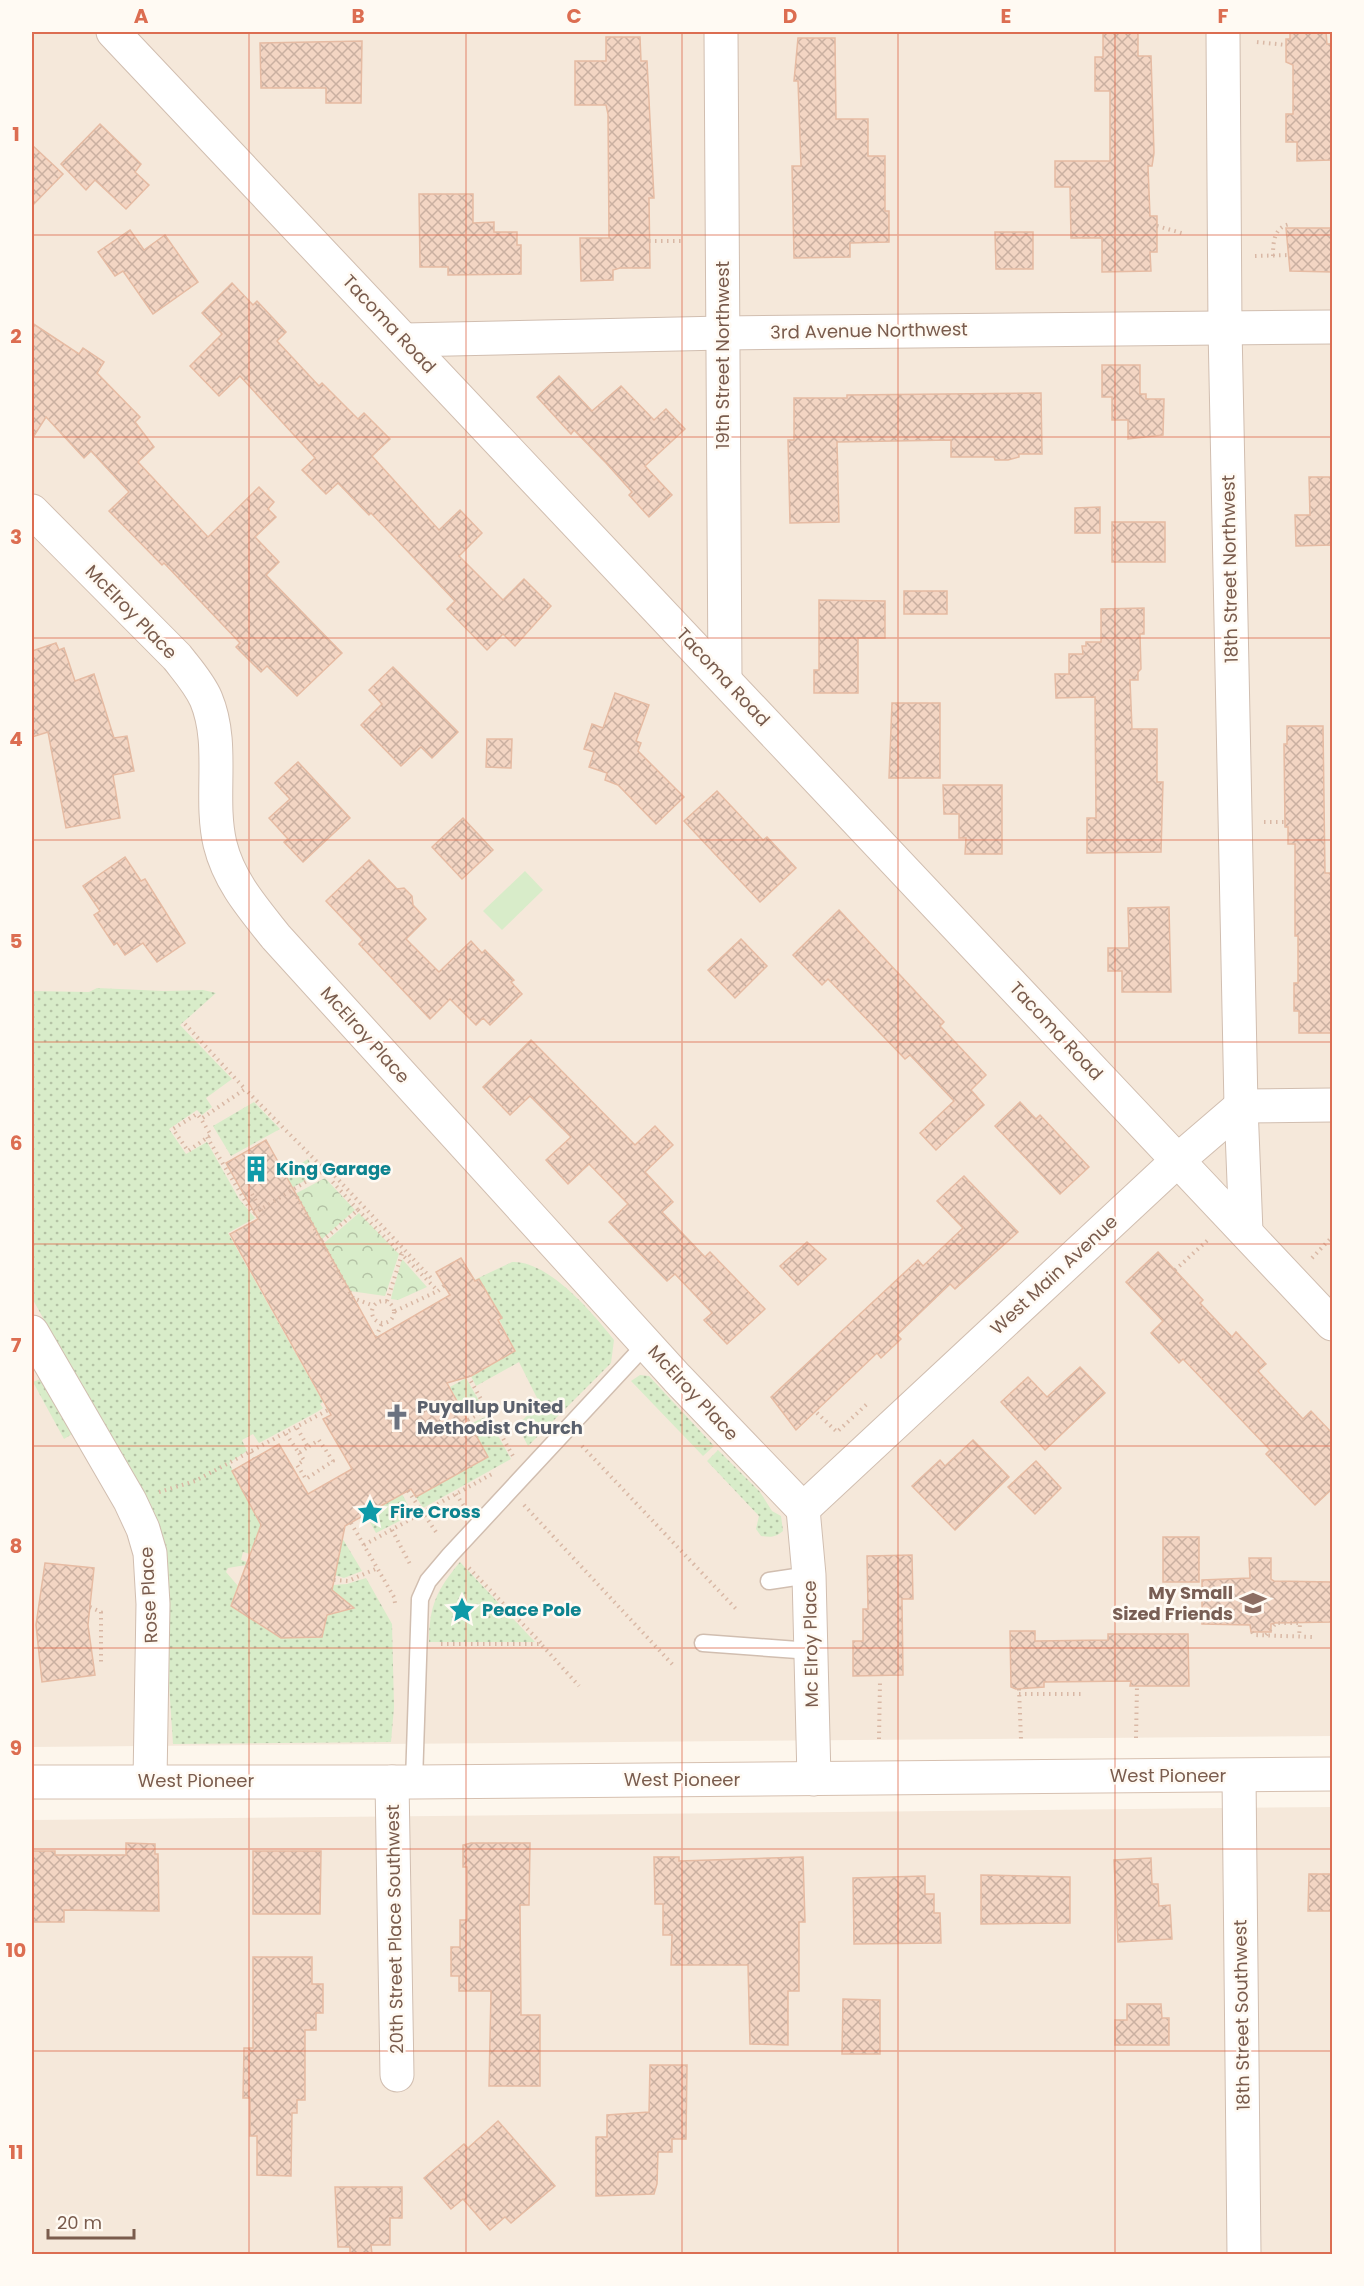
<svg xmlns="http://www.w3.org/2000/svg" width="1364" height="2286" viewBox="0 0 1364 2286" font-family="Poppins,sans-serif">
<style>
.residential{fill:#f5e8da}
.grass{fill:url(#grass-dots)}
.park{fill:url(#park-crowns)}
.pitch{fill:#d8ecc9}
.building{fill:url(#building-cross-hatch);stroke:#e6bba3;stroke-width:1.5}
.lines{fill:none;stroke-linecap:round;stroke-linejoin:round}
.service-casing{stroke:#d1beb0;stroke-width:19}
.minor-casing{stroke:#d1beb0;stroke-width:35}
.secondary-casing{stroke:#d6c0b0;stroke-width:35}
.path{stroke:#d9b8a5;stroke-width:4;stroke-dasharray:1.5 4.5;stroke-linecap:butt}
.service{stroke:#fff;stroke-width:16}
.minor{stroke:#fff;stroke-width:33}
.secondary{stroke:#fff;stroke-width:33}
.grid{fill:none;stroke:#dc6d51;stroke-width:1.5;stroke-opacity:0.55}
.labels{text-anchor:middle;stroke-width:5;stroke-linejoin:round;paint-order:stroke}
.street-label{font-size:18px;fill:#7a5c4d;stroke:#fffaf3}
.culture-label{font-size:18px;font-weight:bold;fill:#0d838f;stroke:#fffaf3;text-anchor:start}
.worship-label{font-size:18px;font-weight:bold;fill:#5b616d;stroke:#fffaf3;text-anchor:start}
.education-label{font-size:18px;font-weight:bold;fill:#785e54;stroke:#fffaf3;text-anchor:end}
.neatline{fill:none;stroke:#dc6d51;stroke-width:2}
.grid-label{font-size:20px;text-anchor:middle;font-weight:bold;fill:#dc6d51}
</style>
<defs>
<pattern id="grass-dots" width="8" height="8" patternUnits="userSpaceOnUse" patternTransform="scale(1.5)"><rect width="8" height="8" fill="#d8ecc9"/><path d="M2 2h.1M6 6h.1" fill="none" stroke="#b4c2a5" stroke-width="1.8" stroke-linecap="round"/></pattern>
<pattern id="park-crowns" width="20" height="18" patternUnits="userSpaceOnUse" patternTransform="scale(1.5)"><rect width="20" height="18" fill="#d8ecc9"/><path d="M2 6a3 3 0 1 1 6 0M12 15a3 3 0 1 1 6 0" fill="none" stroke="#b4c2a5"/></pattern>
<pattern id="building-cross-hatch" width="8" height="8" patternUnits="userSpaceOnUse" patternTransform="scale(1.5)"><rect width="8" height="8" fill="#f3d5c3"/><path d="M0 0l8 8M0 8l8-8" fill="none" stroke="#cab0a1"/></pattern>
</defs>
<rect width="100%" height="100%" fill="#fdf6ec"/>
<g class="residential">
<polygon points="32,32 1332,32 1332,1736 32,1747"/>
<polygon points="1332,1807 1332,2254 32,2254 32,1820"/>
</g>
<g class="grass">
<polygon points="97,988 164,991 203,990 216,993 180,1025 232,1079 206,1098 212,1107 202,1115 197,1110 169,1129 186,1154 207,1142 239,1199 255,1218 228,1233 323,1402 320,1404 323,1408 317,1412 259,1443 253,1434 242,1440 247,1451 229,1463 261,1525 268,1526 260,1528 250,1554 243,1552 241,1560 247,1562 246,1565 228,1568 226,1572 238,1586 231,1605 281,1638 322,1637 327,1615 354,1608 332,1590 333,1585 347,1584 366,1578 392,1624 394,1707 391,1742 173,1744 167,1654 142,1497 32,1298 32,991 89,992"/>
<polygon points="254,1102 280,1129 231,1156 213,1126"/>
<polygon points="308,1159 315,1175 261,1205 255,1193"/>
<path d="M 512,1262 C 548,1260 593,1313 614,1340 L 611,1363 L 528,1446 L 517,1425 L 540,1404 L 519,1362 L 476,1386 L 471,1376 L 515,1351 L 479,1279 L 474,1280 Z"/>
<polygon points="640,1375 649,1376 714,1446 703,1456 631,1381"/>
<polygon points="466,1378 482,1406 465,1415 450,1387"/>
<polygon points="40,1379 72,1434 64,1439 33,1382"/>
<polygon points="487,1416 511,1459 423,1508 416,1497 488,1457 470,1424"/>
<path d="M 718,1450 L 760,1492 L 772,1511 L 781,1516 L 783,1531 C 775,1538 770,1537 761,1536 L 756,1529 L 759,1516 L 707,1461 Z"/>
<polygon points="402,1494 413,1514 376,1533 366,1515"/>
<polygon points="332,1521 362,1571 344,1578 335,1575 341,1544 325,1531"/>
<path d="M 460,1562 L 535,1642 L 429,1642 C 429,1605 437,1590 460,1562 Z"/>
</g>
<g class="park">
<polygon points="325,1178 355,1210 321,1240 295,1194"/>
<polygon points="359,1213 399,1254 385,1296 350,1291 323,1244"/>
<polygon points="402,1259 427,1287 398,1300 391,1299 392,1294"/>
</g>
<polygon class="pitch" points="525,871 543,890 502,930 483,911"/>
<g class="building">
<polygon points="1103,32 1138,32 1138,56 1151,56 1154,153 1152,166 1148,166 1150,216 1157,216 1157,252 1150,252 1151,271 1102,272 1102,238 1071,238 1070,187 1055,187 1055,161 1110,161 1110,91 1095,91 1095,57 1103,57"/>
<polygon points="1290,32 1326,32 1327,44 1332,44 1332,160 1297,161 1297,142 1286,142 1286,114 1293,114 1293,65 1286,62 1286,39 1290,39"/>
<polygon points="606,37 640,37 641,61 647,61 654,198 649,198 650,268 620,268 613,270 613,280 581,281 580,238 609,238 608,114 606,105 575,105 575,61 606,61"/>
<polygon points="798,38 835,38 836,119 868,119 868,156 885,156 885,211 889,211 889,242 850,243 850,257 794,258 792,166 801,166 798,81 794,81"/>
<polygon points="362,41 361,103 326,103 326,88 261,88 260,43"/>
<polygon points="100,124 141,164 135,172 149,185 126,209 95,180 86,190 61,164"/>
<polygon points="32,145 63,174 32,206"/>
<polygon points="419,194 473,194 473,223 494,222 494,232 517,232 517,245 521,245 521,274 448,275 448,267 420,267"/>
<polygon points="1286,228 1332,228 1332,272 1290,271"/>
<polygon points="130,230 144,250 165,235 198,282 153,314 123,271 115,276 98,252"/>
<polygon points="995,232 1033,232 1033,269 996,269"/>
<polygon points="232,283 253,305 257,301 286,332 277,341 319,386 322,383 358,419 364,413 390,439 372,456 439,530 460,510 482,533 459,556 503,600 524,579 551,606 515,646 503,634 487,650 447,609 455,601 371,513 369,515 338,483 326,494 302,470 315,458 240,376 219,396 190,366 222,334 202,313"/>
<polygon points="32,323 79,354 83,348 104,362 97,373 140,417 135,422 154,447 138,462 208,537 259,487 274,502 268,509 276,517 255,537 279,562 266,575 342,653 297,696 267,666 261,672 236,647 240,643 164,563 162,565 109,511 129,492 91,451 84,458 46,417 32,439"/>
<polygon points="1102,365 1140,365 1140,394 1146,394 1146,399 1164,399 1163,435 1128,439 1128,420 1112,420 1112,397 1102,397"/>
<polygon points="559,376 592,411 621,386 654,420 666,409 685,429 645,466 672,495 649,517 629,495 632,492 607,464 574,430 571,434 537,397"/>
<polygon points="1041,393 1042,454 1019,454 1019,457 1008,460 995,460 994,457 951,457 951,440 837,442 839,522 790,523 788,440 794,440 794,398 847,398 847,395"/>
<polygon points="1309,477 1332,477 1332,545 1296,546 1295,515 1310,515"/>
<polygon points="1100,507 1100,533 1075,533 1075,508"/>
<rect x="1112" y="522" width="53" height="40"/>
<rect x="904" y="591" width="43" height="23"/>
<polygon points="819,600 885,601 885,638 858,638 858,693 814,693 814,670 819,670"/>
<polygon points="1144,608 1144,634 1140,634 1141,669 1138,672 1138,680 1130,680 1132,729 1157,729 1157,782 1163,782 1161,852 1087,853 1087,818 1096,818 1095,697 1056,698 1055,674 1069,674 1069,654 1083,654 1082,646 1086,646 1086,642 1101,642 1101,609"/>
<polygon points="56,643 59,650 64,648 75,681 94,674 114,738 127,736 134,771 113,775 120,818 66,828 48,732 32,737 32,651"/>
<polygon points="393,667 458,732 432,758 421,747 401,766 361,725 382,704 369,690"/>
<polygon points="615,693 649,705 636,741 641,743 638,751 684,797 656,824 618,785 605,780 607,773 589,767 594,752 584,749 592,724 603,728"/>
<polygon points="892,703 940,703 940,778 889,778"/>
<polygon points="1287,726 1323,726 1325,873 1332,873 1332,1033 1299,1033 1299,1011 1294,1011 1294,983 1298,983 1298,936 1295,936 1295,844 1288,844 1288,827 1285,827 1284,744 1287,744"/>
<polygon points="487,739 512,739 511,768 486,767"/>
<polygon points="298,762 350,818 303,862 284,842 288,839 269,818 290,799 275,783"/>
<polygon points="943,785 1002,785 1002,854 965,854 966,838 959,838 959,814 944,814"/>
<polygon points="717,791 763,840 767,837 796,868 760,902 684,821"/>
<polygon points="463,818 493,850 462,879 432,847"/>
<polygon points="125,857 141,881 145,879 185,943 157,962 143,943 125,955 117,943 114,945 94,915 100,911 83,886"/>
<polygon points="369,860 397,889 404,888 412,896 413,905 426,919 406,939 439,972 471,941 482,953 485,950 514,980 511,982 522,994 490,1025 483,1018 476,1025 450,999 430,1019 359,944 363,940 326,901"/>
<polygon points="1169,907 1171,992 1122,992 1122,971 1108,971 1108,948 1129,948 1128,908"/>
<polygon points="839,910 944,1022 940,1026 986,1075 971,1090 984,1105 936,1150 920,1133 954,1101 910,1055 905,1059 828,979 822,985 793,955"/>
<polygon points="741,939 767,966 735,998 708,970"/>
<polygon points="531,1040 635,1145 655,1126 673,1145 645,1172 673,1202 662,1212 705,1257 710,1252 765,1309 727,1344 704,1320 712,1313 675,1274 667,1281 609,1222 628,1204 589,1164 568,1184 546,1160 571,1137 530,1096 510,1115 483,1087"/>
<polygon points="1020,1102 1036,1119 1040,1115 1089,1167 1060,1194 995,1126"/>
<polygon points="266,1140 376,1338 450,1295 436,1272 461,1258 475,1281 479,1279 502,1318 498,1320 515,1351 471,1376 447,1383 488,1457 416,1497 411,1489 345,1526 332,1590 354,1608 327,1615 322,1637 281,1638 231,1606 261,1525 232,1471 279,1444 308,1494 352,1469 323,1419 331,1415 230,1234 258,1219 226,1163"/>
<polygon points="964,1176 1018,1232 955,1289 950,1284 897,1335 901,1339 881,1358 877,1353 796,1430 771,1397 918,1260 923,1266 963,1228 937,1201"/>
<polygon points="807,1242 826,1259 798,1285 780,1266"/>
<polygon points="1158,1252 1203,1300 1200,1303 1232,1337 1236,1332 1266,1364 1258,1371 1303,1419 1311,1411 1332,1433 1332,1489 1315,1505 1266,1454 1270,1450 1183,1359 1179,1363 1151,1333 1163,1321 1126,1282"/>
<polygon points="1080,1367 1105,1393 1045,1450 1001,1402 1028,1377 1047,1397"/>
<polygon points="973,1440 1009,1477 955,1530 912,1486 940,1460 945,1466"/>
<polygon points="1036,1461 1061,1488 1035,1514 1008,1487"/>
<rect x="1163" y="1537" width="36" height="45"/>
<polygon points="912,1555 913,1599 902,1599 903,1675 853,1676 853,1641 863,1641 863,1609 868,1609 867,1556"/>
<polygon points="1249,1558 1271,1558 1271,1579 1274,1581 1332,1582 1332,1622 1275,1623 1271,1624 1271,1632 1251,1632 1250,1625 1202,1624 1202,1580 1250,1578"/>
<polygon points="45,1563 94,1568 88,1625 95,1675 42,1682 36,1625"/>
<polygon points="1010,1631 1035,1631 1035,1641 1108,1640 1108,1634 1188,1634 1189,1686 1130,1686 1131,1681 1044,1682 1044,1687 1016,1689 1011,1687"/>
<polygon points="126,1843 155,1844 155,1854 158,1854 159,1911 64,1910 64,1922 32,1922 32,1851 55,1851 55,1855 126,1855"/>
<polygon points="471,1843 530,1843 529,1905 520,1905 521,2015 540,2015 540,2086 489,2086 491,1991 459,1991 459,1976 451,1976 451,1947 460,1947 460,1920 467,1920 467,1867 463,1867 463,1845"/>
<polygon points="253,1851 321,1851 320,1914 253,1914"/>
<polygon points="654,1857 679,1857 679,1861 803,1857 805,1922 799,1922 799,1991 788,1991 788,2045 750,2044 748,1965 671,1965 672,1935 663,1935 663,1904 655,1904"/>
<polygon points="1151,1858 1152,1884 1158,1884 1159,1906 1170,1905 1172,1939 1118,1942 1114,1860"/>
<polygon points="1309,1874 1332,1874 1332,1911 1308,1911"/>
<polygon points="981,1875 1070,1877 1070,1923 981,1924"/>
<polygon points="925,1876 925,1894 934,1894 934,1913 940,1913 941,1943 854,1944 853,1878"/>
<polygon points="253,1957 312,1957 312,1984 323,1984 323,2013 316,2013 316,2030 305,2030 305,2100 297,2100 297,2113 292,2113 291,2176 257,2175 257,2136 250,2136 250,2098 243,2098 244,2048 253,2048"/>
<polygon points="843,1999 880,2000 880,2054 842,2054"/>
<polygon points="1127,2004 1161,2004 1162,2018 1169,2018 1169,2045 1115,2045 1115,2020 1127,2020"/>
<polygon points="650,2065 687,2065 686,2139 672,2139 672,2152 658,2152 657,2184 654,2194 596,2196 596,2137 607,2137 607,2115 649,2112"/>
<polygon points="498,2121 555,2186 511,2223 505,2217 490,2230 463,2199 451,2209 424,2178 464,2144 468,2148"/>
<polygon points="335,2187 402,2187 402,2218 390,2218 390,2245 371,2245 372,2254 350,2254 350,2247 338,2247"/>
</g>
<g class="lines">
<g class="service-casing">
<g id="service">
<polyline points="769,1581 809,1575"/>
<polyline points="703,1643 811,1651"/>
<polyline points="414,1782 420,1599 428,1581 450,1555 646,1344"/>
</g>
</g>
<g class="minor-casing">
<g id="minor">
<polyline points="113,32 1332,1324"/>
<polyline points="721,32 725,679"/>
<polyline points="1223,32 1225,328 1241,1106 1246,1232"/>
<polyline points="405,340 723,333 1332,327"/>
<path d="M 32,511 L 177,657 C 187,670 199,683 206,699 C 225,744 209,797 220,844 C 229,881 253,908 276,937 L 677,1378 L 803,1509"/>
<polyline points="32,1332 130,1501 143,1529 150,1553 153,1604 150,1780"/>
<polyline points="803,1509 1177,1161 1241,1106 1332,1105"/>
<polyline points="803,1509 809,1575 814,1779"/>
<polyline points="1239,1776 1244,2254"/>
<polyline points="392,1782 397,2075"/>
</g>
</g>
<g class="secondary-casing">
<polyline id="secondary" points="32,1782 414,1782 1332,1774"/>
</g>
<g class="path">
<polyline points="1257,42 1286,45"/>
<polyline points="1157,226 1185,234"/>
<polyline points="649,241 685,241"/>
<polyline points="1255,256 1290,255"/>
<path d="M 1273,256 C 1273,242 1274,227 1290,224"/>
<polyline points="1264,822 1285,822"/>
<polyline points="185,1024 245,1089 201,1119 211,1135 188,1151 173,1129 197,1114 201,1119"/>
<polyline points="207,1137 253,1214 325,1170 245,1089"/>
<polyline points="325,1170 331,1172 432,1279"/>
<polyline points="252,1194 264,1215"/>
<polyline points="297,1197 353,1298 374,1306"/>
<polyline points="358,1210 438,1291 444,1286"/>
<polyline points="322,1241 358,1210 330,1179"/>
<polyline points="1312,1258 1332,1237"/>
<polyline points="1175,1270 1210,1238"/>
<circle cx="383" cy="1312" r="11"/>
<polyline points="387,1301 402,1254"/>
<polyline points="395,1311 438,1291"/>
<polyline points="376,1337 382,1323"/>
<polyline points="468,1376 513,1456"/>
<polyline points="817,1413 837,1432 867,1404"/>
<polyline points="468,1420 486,1410"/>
<polyline points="286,1434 299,1453 308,1447 297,1428"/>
<polyline points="582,1446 737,1610"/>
<polyline points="251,1452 254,1458"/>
<polyline points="299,1453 304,1460 297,1465 306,1479 333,1461 319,1440 308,1447"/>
<polyline points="408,1491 438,1535"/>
<polyline points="159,1492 195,1481 328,1410"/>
<polyline points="456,1494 464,1506"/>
<polyline points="524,1505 673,1665"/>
<polyline points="351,1523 394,1597 395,1603"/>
<polyline points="392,1530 411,1566"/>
<polyline points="364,1545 492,1474"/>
<polyline points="469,1568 541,1643"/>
<polyline points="334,1580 348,1581 378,1568"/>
<polyline points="90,1607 101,1612 101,1665"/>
<polyline points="1252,1632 1254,1635 1313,1637"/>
<polyline points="1266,1635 1276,1623 1300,1623 1299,1637"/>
<polyline points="441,1644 541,1644 579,1686"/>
<polyline points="1019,1689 1021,1739"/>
<polyline points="1019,1694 1084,1694"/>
<polyline points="1136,1738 1137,1686"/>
<polyline points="879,1739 880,1681"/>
</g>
<use href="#service" class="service"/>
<use href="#minor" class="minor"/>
<use href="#secondary" class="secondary"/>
</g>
<path class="grid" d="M 249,32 L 249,2254M 466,32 L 466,2254M 682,32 L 682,2254M 898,32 L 898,2254M 1115,32 L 1115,2254M 32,235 L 1332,235M 32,437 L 1332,437M 32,638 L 1332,638M 32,840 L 1332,840M 32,1042 L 1332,1042M 32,1244 L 1332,1244M 32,1446 L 1332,1446M 32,1648 L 1332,1648M 32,1849 L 1332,1849M 32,2051 L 1332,2051"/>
<defs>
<g id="building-bare" transform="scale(2.07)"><path d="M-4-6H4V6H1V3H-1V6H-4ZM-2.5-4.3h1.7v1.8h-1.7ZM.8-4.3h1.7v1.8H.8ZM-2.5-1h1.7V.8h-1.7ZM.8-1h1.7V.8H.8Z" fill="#0f9aa8" stroke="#fffaf3" stroke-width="2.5" paint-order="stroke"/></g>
<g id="church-bare" transform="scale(2.07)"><path d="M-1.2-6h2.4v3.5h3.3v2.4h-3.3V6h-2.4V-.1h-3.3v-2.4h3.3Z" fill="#6b7280" stroke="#fffaf3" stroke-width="2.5" paint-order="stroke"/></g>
<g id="sight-bare" transform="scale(2.07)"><path d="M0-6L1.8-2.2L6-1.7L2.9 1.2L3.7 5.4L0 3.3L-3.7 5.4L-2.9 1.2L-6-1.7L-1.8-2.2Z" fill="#0f9aa8" stroke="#fffaf3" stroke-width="2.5" paint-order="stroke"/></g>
<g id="school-bare" transform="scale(2.07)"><path d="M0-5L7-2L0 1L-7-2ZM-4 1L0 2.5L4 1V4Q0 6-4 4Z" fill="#8d6e63" stroke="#fffaf3" stroke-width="2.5" paint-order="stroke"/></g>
</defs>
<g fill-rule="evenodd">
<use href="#building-bare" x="256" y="1169"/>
<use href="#church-bare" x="397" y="1417"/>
<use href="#sight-bare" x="370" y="1512"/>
<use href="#school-bare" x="1253" y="1603"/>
<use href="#sight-bare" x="462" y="1610"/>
</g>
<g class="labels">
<g class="street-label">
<text transform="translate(389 324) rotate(47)" y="6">Tacoma Road</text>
<text transform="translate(869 331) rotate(-1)" y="6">3rd Avenue Northwest</text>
<text transform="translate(723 355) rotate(-90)" y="6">19th Street Northwest</text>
<text transform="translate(1230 569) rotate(-91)" y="6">18th Street Northwest</text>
<text transform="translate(131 612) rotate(46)" y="6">McElroy Place</text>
<text transform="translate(723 677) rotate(47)" y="6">Tacoma Road</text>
<text transform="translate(1056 1031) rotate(47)" y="6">Tacoma Road</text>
<text transform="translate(365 1035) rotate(48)" y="6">McElroy Place</text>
<text transform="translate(1054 1275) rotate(-43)" y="6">West Main Avenue</text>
<text transform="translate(693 1393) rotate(47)" y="6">McElroy Place</text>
<text transform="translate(149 1595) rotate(-93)" y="6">Rose Place</text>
<text transform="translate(811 1644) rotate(-91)" y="6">Mc Elroy Place</text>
<text x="1168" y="1782">West Pioneer</text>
<text x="682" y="1786">West Pioneer</text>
<text x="196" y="1787">West Pioneer</text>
<text transform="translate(395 1929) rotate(-91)" y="6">20th Street Place Southwest</text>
<text transform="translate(1242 2015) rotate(-91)" y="6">18th Street Southwest</text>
</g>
<g class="culture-label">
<text x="276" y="1175">King Garage</text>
<text x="390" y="1518">Fire Cross</text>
<text x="482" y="1616">Peace Pole</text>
</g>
<g class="worship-label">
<text x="417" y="1413">Puyallup United<tspan x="417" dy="21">Methodist Church</tspan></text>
</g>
<g class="education-label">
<text x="1233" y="1599">My Small<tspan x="1233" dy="21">Sized Friends</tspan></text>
</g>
</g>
<rect width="1364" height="2286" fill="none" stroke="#fffaf3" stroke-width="66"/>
<path d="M48 2229v9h86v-9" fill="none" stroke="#7a5c4d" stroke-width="3"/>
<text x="57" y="2229" font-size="18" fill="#7a5c4d" stroke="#fffaf3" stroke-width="4.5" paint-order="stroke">20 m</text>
<rect x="33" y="33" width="1298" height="2220" class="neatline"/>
<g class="grid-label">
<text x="141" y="23">A</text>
<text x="358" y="23">B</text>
<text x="574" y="23">C</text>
<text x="790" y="23">D</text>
<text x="1006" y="23">E</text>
<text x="1223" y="23">F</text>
<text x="16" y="141">1</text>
<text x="16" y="343">2</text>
<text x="16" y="544">3</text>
<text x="16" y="746">4</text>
<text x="16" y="948">5</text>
<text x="16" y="1150">6</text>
<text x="16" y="1352">7</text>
<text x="16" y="1553">8</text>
<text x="16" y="1755">9</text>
<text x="16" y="1957">10</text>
<text x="16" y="2159">11</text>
</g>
</svg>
